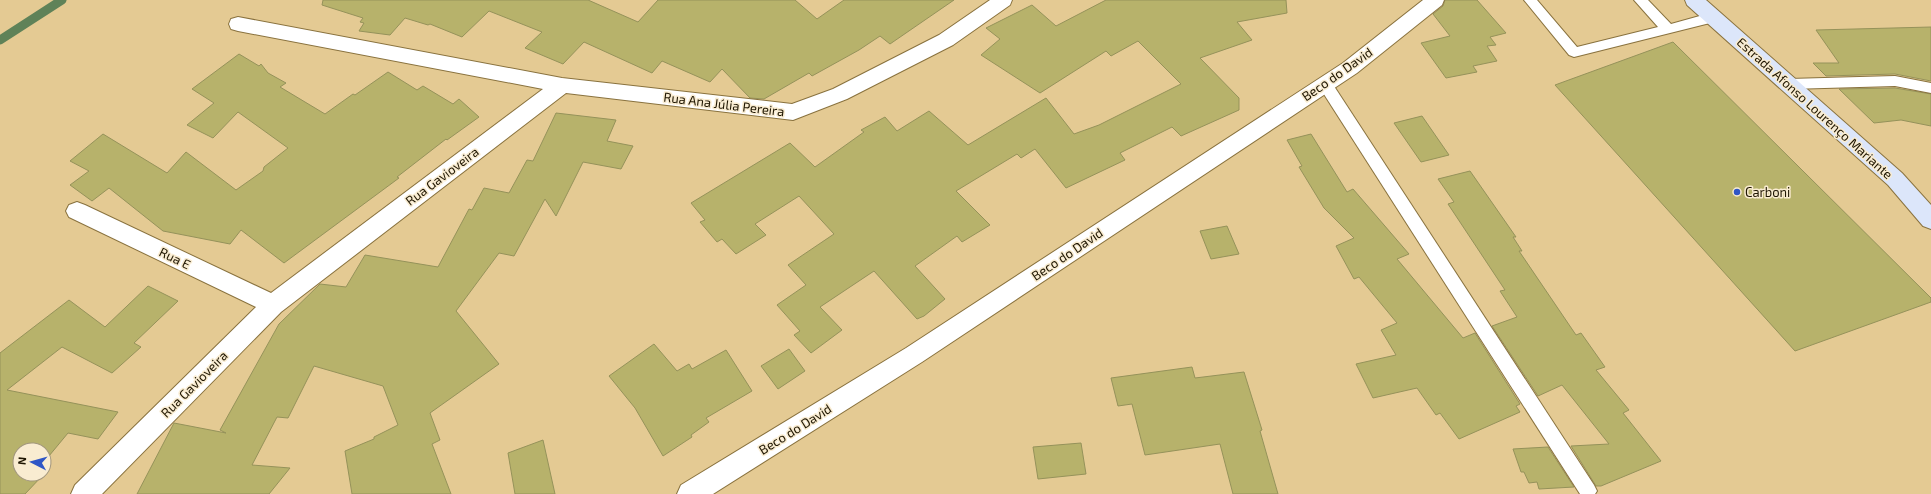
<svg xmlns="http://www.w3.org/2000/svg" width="1931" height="494" viewBox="0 0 1931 494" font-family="'Exo 2',sans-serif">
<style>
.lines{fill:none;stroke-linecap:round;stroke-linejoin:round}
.stream{stroke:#5f8258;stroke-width:9}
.building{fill:#b7b26b;stroke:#95925a}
.service-casing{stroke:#89723e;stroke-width:2}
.minor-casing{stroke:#89723e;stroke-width:2}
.tertiary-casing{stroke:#89723e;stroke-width:2}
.secondary-casing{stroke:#89723e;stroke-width:2}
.service{fill:#fff;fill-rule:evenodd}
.minor{fill:#fff;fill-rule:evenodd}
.tertiary{fill:#fff;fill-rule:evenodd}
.secondary{fill:#dce6fa;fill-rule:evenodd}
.poi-dot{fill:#2f56c6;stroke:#f9ecd1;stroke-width:1.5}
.labels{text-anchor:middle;stroke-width:3;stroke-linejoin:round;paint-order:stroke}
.street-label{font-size:13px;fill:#1f1602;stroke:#f9ecd1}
.poi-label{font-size:13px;fill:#1f1602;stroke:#f9ecd1;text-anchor:start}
</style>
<rect width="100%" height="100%" fill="#e4ca93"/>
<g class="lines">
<polyline class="stream" points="0,40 62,0"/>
</g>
<g class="building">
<polygon points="323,0 588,0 638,22 658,0 795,0 817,19 844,0 954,0 890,44 880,36 859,50 812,76 809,73 764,99 750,98 722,69 710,82 662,61 652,73 584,42 563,64 525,48 542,32 489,11 462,37 430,24 428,25 405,18 390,35 359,31 364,23 360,22 363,18 322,5"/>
<polygon points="1106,0 1286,0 1287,13 1237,22 1252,40 1200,58 1239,98 1239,110 1181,136 1172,127 1120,153 1125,160 1066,188 1035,149 1021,158 1017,154 956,191 990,225 962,242 957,236 915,266 945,299 924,316 917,319 874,271 820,307 842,330 811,353 794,335 800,331 777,305 806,285 788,265 834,234 799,196 755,224 766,235 736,254 722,239 717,242 700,222 705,220 691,203 790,143 815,167 864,132 861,130 885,117 897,131 929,111 968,145 1046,98 1074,134 1099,125 1181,84 1138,41 1111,56 1106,51 1040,93 981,55 1000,39 986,28 1032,5 1056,26"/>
<polygon points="1445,0 1477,0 1506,33 1490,37 1496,45 1487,46 1497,61 1473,66 1477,72 1446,78 1421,43 1450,36 1433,14 1443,6"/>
<polygon points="1931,27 1931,81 1895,74 1826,76 1813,63 1839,63 1816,30"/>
<polygon points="1673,42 1931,298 1931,302 1795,351 1555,85"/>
<polygon points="239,54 259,66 261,64 268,73 286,83 280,87 325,114 353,94 355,95 388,72 417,90 423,86 453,104 459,99 479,117 447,140 446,139 397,177 399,178 284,263 241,230 230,244 163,231 109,188 92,201 70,185 89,171 70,161 103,134 167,173 186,152 236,190 263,171 264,167 288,148 238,112 213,138 187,125 214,103 192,89"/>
<polygon points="1895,88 1931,94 1931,126 1901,120 1874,123 1839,89"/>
<polygon points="556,113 616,120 607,141 633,146 621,169 583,162 556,216 545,199 514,256 499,253 456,311 499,364 430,413 440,440 432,444 451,494 352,494 345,451 374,439 374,437 398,425 383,386 314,366 288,418 277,417 252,465 290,468 269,494 137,494 174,423 226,433 220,430 279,324 320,284 346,287 365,255 438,267 469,209 472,210 484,188 509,193 527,160 533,161"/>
<polygon points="1422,116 1449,155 1421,162 1394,123"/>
<polygon points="1311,134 1347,192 1353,189 1409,254 1397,259 1463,338 1475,333 1520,404 1516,406 1520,412 1459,439 1440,413 1436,415 1417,388 1373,398 1356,364 1396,355 1381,330 1397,323 1359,277 1354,279 1336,246 1354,238 1324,208 1299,167 1302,166 1287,140"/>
<polygon points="1470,171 1516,237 1513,237 1522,251 1519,251 1576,335 1581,333 1605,367 1596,370 1629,410 1623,413 1661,461 1601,486 1596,486 1571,446 1609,444 1562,385 1538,396 1492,326 1517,317 1500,291 1505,290 1448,204 1454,202 1438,179"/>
<polygon points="1227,226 1239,254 1211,259 1200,231"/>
<polygon points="148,286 178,301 134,343 141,347 112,373 62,347 7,390 118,412 98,439 68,433 44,462 44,450 20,450 20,474 43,475 25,494 0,494 0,353 69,300 105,327"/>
<polygon points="654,344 677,371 689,364 692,369 726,350 752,391 706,418 709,422 691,435 692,437 663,456 635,408 609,376"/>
<polygon points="789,349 805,371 778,389 761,366"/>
<polygon points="1192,367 1195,378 1244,372 1262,430 1260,431 1278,494 1233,494 1220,444 1145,455 1132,404 1118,406 1111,378"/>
<polygon points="543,440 555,494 515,494 508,453"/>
<polygon points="1081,443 1086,474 1038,479 1033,447"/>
<polygon points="1548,447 1574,487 1539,489 1537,482 1529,483 1524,472 1521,472 1513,449"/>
</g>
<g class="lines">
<g class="service-casing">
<g id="service">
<polygon points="1524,0 1537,0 1577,47 1658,27 1634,0 1648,0 1671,24 1714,12 1719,14 1720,17 1719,20 1714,22 1574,57 1569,55"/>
<polygon points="1895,76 1931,83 1931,93 1895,86 1789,89 1784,88 1782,84 1784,80 1789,79"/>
<polygon points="1325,79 1330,80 1594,485 1597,491 1595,494 1580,494 1320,88 1318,84 1320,80"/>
</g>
</g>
<g class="minor-casing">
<polygon id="minor" points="990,0 1012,0 1010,5 953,45 847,99 793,120 566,93 281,312 102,494 71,494 75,485 256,307 69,217 66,211 69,205 77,202 85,205 271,293 543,89 238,31 231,29 229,24 231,19 238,17 562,78 792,104 833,89 939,35"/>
</g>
<g class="tertiary-casing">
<polygon id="tertiary" points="1423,0 1444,0 1442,5 1357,73 922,362 713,494 677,494 681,485 906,348 1343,63"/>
</g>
<g class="secondary-casing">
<polygon id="secondary" points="1685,0 1706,0 1902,173 1931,205 1931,229 1923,226 1888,185 1687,5"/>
</g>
<use href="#service" class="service"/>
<use href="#minor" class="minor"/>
<use href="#tertiary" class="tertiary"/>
<use href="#secondary" class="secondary"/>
</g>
<circle class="poi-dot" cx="1737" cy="192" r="4"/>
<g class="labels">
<g class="street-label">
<text transform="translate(1337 74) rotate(-35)" y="5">Beco do David</text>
<text transform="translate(724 104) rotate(7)" y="5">Rua Ana Júlia Pereira</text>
<text transform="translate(1815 108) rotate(42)" y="5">Estrada Afonso Lourenço Mariante</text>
<text transform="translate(442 176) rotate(-37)" y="5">Rua Gavioveira</text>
<text transform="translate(1067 254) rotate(-34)" y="5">Beco do David</text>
<text transform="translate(175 258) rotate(26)" y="5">Rua E</text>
<text transform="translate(194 384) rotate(-45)" y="5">Rua Gavioveira</text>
<text transform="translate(795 429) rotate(-32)" y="5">Beco do David</text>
</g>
<g class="poi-label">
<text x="1745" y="197">Carboni</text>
</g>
</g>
<g transform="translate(32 462) rotate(276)"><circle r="19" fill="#f9ecd1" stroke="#a2967e"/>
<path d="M0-3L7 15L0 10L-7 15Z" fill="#2f56c6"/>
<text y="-6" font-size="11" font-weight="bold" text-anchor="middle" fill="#1f1602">N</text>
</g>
</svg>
